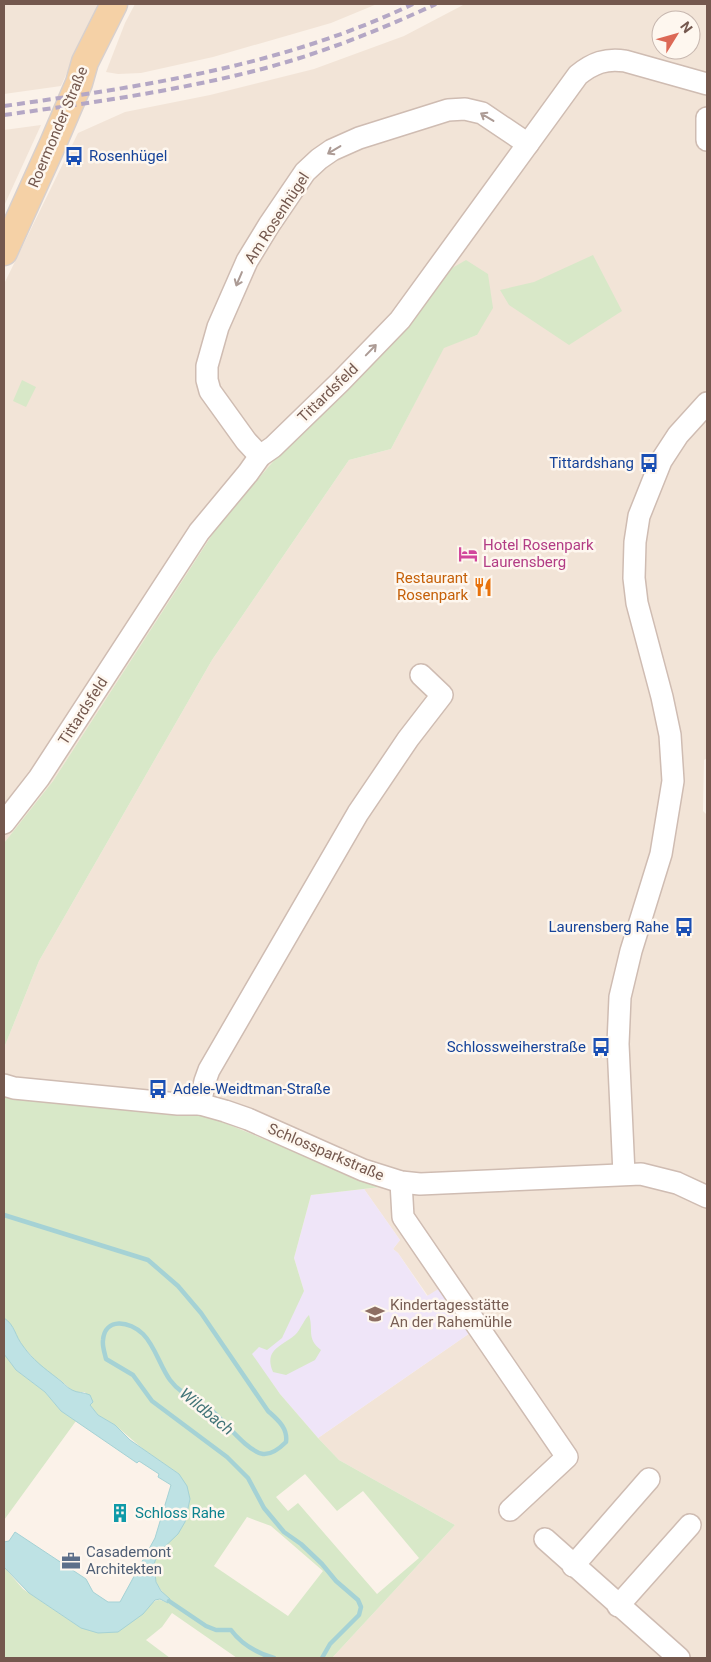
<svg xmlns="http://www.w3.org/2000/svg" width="711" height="1662" viewBox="0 0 711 1662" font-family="Roboto,sans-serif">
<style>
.residential{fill:#f2e4d7;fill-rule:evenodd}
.education{fill:#efe5f8}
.green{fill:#d8e8c8;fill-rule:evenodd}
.water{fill:#bee2e4;stroke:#a5d2d5}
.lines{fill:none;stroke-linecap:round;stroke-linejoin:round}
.stream{stroke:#a5d2d5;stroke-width:4.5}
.minor-casing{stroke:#cfbcb2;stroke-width:24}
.major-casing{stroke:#d8d0cd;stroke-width:29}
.minor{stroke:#fff;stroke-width:21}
.major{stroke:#f5d1a6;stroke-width:26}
.rail{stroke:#b4a7c5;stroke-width:4;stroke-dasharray:8 5;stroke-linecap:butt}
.oneway{stroke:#ac9b95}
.labels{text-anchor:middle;stroke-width:5;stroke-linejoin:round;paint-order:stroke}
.street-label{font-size:15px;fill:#74584e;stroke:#fef7ef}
.transit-label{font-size:15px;fill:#164399;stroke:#fef7ef;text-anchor:end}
.hotel-label{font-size:15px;fill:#b23c85;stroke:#fef7ef;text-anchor:start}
.food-label{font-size:15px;fill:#c56008;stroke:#fef7ef;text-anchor:end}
.education-label{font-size:15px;fill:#785e54;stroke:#fef7ef;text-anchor:start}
.culture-label{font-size:15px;fill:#0d838f;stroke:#fef7ef;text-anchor:start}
.service-label{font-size:15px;fill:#4e5e75;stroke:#fef7ef;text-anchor:start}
.water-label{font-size:16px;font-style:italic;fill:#427478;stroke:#fef7ef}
</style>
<rect width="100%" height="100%" fill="#fbf2e9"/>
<g class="residential">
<polygon points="4,4 98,4 61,86 4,94"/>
<polygon points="135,4 377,4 331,23 213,57 141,73 118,74 106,72 125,23"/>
<path d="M 465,4 L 707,4 L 707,758 L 704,760 L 703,811 L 707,815 L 707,1187 L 617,1164 L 568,1169 L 419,1174 L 369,1163 L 230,1101 L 196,1092 L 151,1092 L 4,1077 L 4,1048 L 39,961 L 212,660 L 349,460 L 391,449 L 444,347 L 477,335 L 447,271 L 425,304 L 394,338 L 289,443 L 217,527 L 53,781 L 4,843 L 4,284 L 78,133 L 125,112 L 210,95 L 314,69 L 404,36 ZM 661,20 L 691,20 L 691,50 L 661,50 Z"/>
<polygon points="41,125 4,206 4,130"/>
<polygon points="625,1182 673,1189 707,1206 707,1658 332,1658 455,1525 339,1460 318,1438 470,1333 440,1289 428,1296 398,1253 393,1249 400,1240 364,1189 381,1187 396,1192"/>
</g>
<polygon class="education" points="364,1189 400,1240 393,1249 398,1253 427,1296 440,1288 470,1333 318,1438 280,1394 251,1354 304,1291 294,1258 311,1195"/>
<g class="green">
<polygon points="593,255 622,311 569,345 509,305 500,290 534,282"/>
<polygon points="466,260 488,274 493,308 477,335 444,348 391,449 349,460 212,660 39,961 4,1048 4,843 53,781 217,527 289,443 394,338 425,304 447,271"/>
<polygon points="22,380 36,387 26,407 13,401"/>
<path d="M 4,1094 L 199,1114 L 225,1123 L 381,1187 L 311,1195 L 294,1258 L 304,1291 L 282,1338 L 267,1350 L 259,1347 L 252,1354 L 280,1394 L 318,1438 L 339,1460 L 455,1525 L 332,1658 L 237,1658 L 172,1613 L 162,1627 L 146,1640 L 170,1658 L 4,1658 L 4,1567 L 23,1589 L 81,1628 L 152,1603 C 158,1598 161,1600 168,1603 L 170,1599 C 156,1589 148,1569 158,1553 C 163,1545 171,1540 178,1534 L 179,1474 L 143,1449 L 115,1425 L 98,1415 L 90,1405 L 85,1392 L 74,1392 L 59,1379 L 42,1368 L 23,1346 L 15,1335 L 14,1329 L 4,1318 ZM 305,1474 L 337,1511 L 363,1491 L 419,1558 L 377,1594 L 298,1503 L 288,1511 L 276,1497 ZM 247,1517 L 271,1526 L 323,1571 L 288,1616 L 214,1566 Z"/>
<path d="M 309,1315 C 314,1331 306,1338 321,1350 L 315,1360 L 286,1375 L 273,1372 C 264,1350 280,1347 295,1335 C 301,1329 303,1321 309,1315 Z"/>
<polygon points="4,1354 16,1370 45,1392 61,1411 76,1421 4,1520"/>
</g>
<path class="water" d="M 4,1318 C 15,1325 15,1336 23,1346 C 33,1360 44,1368 57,1378 C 63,1382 66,1387 72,1390 C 77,1393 84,1392 90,1395 L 93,1402 L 90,1405 L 98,1415 L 115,1425 L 130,1440 L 179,1474 L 187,1486 L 190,1499 L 185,1522 L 178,1534 L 158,1553 L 154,1564 L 156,1582 L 161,1591 L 170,1599 L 168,1603 L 160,1599 L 155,1600 L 143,1614 L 118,1632 L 98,1633 L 81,1628 L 29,1593 L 4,1567 L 4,1542 L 9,1541 L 15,1532 L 86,1579 L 93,1592 L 108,1602 L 120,1602 L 155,1538 L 171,1485 L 158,1477 L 159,1474 L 139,1461 L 137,1463 L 61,1411 L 45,1392 L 16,1370 L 4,1354 Z"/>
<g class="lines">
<g class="stream">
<path d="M 4,1215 L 148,1260 L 178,1286 L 201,1313 L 268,1411 C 278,1420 288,1428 286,1442 C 280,1448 272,1455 263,1454 C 246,1451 224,1420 210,1409 C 197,1399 181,1395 170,1380 C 160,1366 155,1346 143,1334 C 130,1321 105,1317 103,1340 C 102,1346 105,1354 106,1359 L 133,1375 L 152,1401 L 227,1457 L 248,1478 L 264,1508 L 284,1532 L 301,1544 L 322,1564 L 336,1581 L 358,1600 L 361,1607 L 359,1615 L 330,1644 L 322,1658"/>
<path d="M 169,1601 L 206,1626 L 216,1630 L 231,1630 C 242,1645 257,1653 274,1658"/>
</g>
<g class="minor-casing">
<g id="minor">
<polyline points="707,118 707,140"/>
<polyline points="260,456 246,441 210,391 207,380 207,366 218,327 247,261 269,225 305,172 319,159 332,150 359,138 448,110 465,109 482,113 528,144"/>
<path d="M 4,823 L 39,778 L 199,532 L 248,473 L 260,456 L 273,447 L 340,382 L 400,320 L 578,75 C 593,63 606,58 625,61 L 707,84"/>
<polyline points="4,1085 14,1088 178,1104 200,1104 225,1111 248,1119 363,1170 401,1182 420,1184 641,1174 677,1183 707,1197"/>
<polyline points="200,1104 205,1081 209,1070 358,813 408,739 442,695 421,675"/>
<polyline points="624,1174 618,1044 620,997 631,951 661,854 673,781 670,735 662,697 637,603 634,578 635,542 639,516 661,461 678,435 707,403"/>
<polyline points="401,1182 403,1217 567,1457 510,1510"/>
<polyline points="545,1539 679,1658"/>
<polyline points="573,1566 649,1479"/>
<polyline points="618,1606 690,1525"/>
</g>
</g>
<g class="major-casing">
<polyline id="major" points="4,252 52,146 79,83 85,62 114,4"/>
</g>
<use href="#minor" class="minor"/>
<use href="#major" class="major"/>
<g class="rail">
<path d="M 4,106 C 145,86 283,66 413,4"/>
<path d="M 4,115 C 90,103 177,91 262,69 C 322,53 380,30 436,4"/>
</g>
</g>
<defs><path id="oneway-shaft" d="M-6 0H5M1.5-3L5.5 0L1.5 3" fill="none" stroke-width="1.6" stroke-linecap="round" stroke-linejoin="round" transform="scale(1.25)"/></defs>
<g class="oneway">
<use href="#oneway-shaft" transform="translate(487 117) rotate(-149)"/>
<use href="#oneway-shaft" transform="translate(334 150) rotate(149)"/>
<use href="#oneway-shaft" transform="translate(239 279) rotate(113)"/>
<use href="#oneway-shaft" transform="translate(371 350) rotate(-46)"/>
</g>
<defs>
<g id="bus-bare" transform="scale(1.5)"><path d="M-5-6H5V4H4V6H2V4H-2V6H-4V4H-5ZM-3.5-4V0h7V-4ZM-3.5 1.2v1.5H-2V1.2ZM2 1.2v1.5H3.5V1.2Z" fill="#1a4fb4" stroke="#fef7ef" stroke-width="2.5" paint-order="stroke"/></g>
<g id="hotel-bare" transform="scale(1.5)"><path d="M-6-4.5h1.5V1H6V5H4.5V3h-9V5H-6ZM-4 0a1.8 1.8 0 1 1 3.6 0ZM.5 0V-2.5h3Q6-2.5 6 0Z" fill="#d1479c" stroke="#fef7ef" stroke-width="2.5" paint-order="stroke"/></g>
<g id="restaurant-bare" transform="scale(1.5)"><path d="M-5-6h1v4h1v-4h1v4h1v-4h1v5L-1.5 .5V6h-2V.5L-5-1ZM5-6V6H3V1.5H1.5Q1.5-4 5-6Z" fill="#e8710a" stroke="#fef7ef" stroke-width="2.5" paint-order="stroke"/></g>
<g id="school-bare" transform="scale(1.5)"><path d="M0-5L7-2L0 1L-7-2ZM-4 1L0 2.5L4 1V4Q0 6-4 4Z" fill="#8d6e63" stroke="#fef7ef" stroke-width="2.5" paint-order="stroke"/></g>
<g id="building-bare" transform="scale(1.5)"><path d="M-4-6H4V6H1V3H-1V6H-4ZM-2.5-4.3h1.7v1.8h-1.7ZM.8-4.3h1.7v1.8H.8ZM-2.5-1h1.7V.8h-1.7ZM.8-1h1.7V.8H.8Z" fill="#0f9aa8" stroke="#fef7ef" stroke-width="2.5" paint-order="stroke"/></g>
<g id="office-bare" transform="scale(1.5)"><path d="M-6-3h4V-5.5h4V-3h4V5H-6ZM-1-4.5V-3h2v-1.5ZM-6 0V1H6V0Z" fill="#5c6f8a" stroke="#fef7ef" stroke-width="2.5" paint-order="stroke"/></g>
</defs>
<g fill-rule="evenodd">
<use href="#bus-bare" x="74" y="156"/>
<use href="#bus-bare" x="649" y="463"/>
<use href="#hotel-bare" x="468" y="554"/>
<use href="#restaurant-bare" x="483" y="587"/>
<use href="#bus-bare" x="684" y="927"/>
<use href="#bus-bare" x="601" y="1047"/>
<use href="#bus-bare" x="158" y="1089"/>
<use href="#school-bare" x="375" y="1314"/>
<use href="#building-bare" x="120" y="1513"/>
<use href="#office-bare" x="71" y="1561"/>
</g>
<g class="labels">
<g class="street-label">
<text transform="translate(58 127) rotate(-67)" y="5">Roermonder Straße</text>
<text transform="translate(277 218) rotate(-57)" y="5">Am Rosenhügel</text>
<text transform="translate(328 393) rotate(-44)" y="5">Tittardsfeld</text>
<text transform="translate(83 711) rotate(-57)" y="5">Tittardsfeld</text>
<text transform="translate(326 1152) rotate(23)" y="5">Schlossparkstraße</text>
</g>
<g class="transit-label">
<text x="89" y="161" text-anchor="start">Rosenhügel</text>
<text x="634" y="468">Tittardshang</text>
<text x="669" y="932">Laurensberg Rahe</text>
<text x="586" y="1052">Schlossweiherstraße</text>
<text x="173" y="1094" text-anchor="start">Adele-Weidtman-Straße</text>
</g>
<g class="hotel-label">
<text x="483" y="550">Hotel Rosenpark<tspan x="483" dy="17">Laurensberg</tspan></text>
</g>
<g class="food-label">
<text x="468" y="583">Restaurant<tspan x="468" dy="17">Rosenpark</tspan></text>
</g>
<g class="education-label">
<text x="390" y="1310">Kindertagesstätte<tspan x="390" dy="17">An der Rahemühle</tspan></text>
</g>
<g class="culture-label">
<text x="135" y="1518">Schloss Rahe</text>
</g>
<g class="service-label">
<text x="86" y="1557">Casademont<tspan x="86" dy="17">Architekten</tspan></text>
</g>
<g class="water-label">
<text transform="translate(207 1411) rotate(39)" y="6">Wildbach</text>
</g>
</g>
<rect width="711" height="1662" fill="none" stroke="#74584e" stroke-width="10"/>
<g transform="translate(676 35) rotate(53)"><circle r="24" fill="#fef7ef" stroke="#c7b7af"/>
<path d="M0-4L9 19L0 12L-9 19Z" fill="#dc6956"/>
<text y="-8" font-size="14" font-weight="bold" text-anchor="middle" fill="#74584e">N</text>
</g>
</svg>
